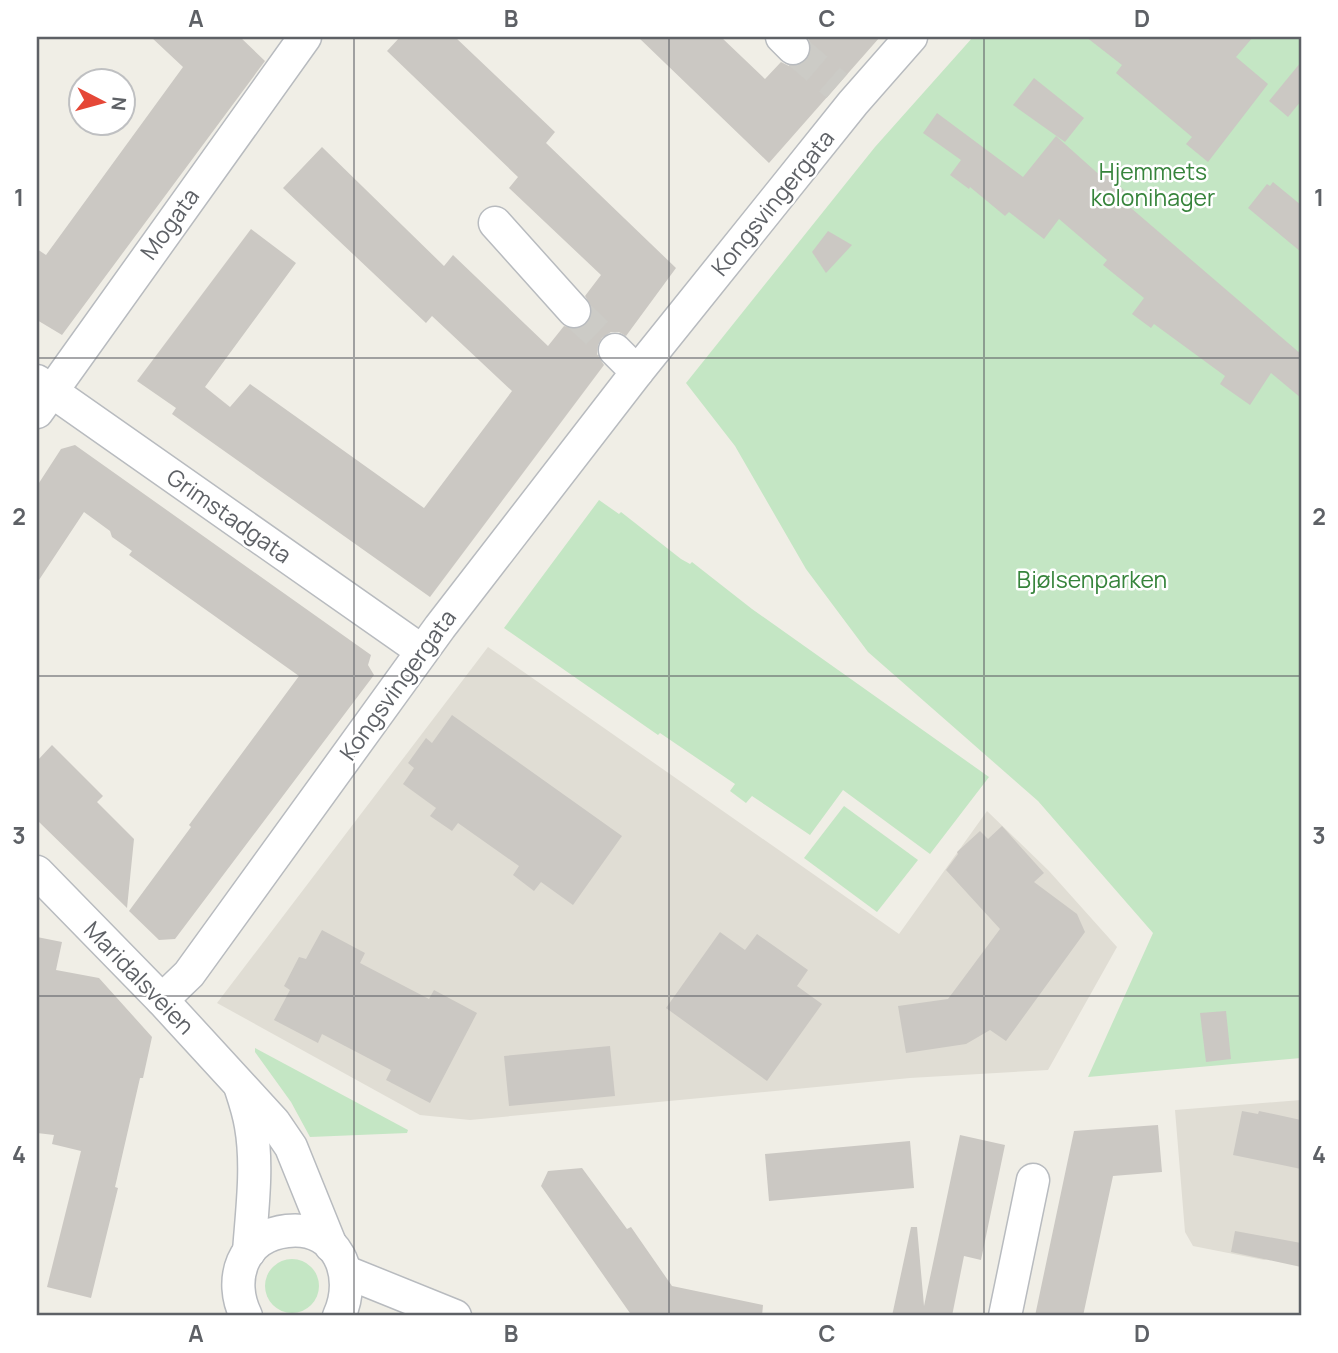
<svg xmlns="http://www.w3.org/2000/svg" width="1338" height="1353" viewBox="0 0 1338 1353" font-family="Manrope,sans-serif">
<style>
.education{fill:#e0ddd4}
.green{fill:#c4e6c4}
.building{fill:#cbc8c3}
.lines{fill:none;stroke-linecap:round;stroke-linejoin:round}
.minor-tunnel{stroke:#cccbc6;stroke-width:32;stroke-dasharray:32 16;stroke-linecap:butt}
.minor-casing{stroke:#b8bbbf;stroke-width:35}
.minor{stroke:#fff;stroke-width:32}
.grid{fill:none;stroke:#5e6166;stroke-width:2;stroke-opacity:0.55}
.labels{text-anchor:middle;stroke-width:5;stroke-linejoin:round;paint-order:stroke}
.park-label{font-size:23px;fill:#37843c;stroke:#fff}
.street-label{font-size:23px;fill:#5e6166;stroke:#fff}
.neatline{fill:none;stroke:#5e6166;stroke-width:2.5}
.grid-label{font-size:23px;text-anchor:middle;font-weight:bold;fill:#5e6166}
</style>
<rect width="100%" height="100%" fill="#f0eee6"/>
<g class="education">
<polygon points="488,647 899,934 987,811 1049,871 1117,947 1048,1070 910,1078 470,1120 420,1115 217,1003"/>
<polygon points="1301,1100 1301,1259 1299,1262 1276,1256 1264,1260 1193,1246 1185,1232 1175,1110"/>
</g>
<g class="green">
<polygon points="973,37 1301,37 1301,1058 1088,1077 1153,933 1038,801 868,652 806,569 735,446 686,383 875,147"/>
<polygon points="599,500 619,514 621,512 681,559 690,564 692,562 752,609 989,777 930,854 843,790 810,835 752,796 746,803 730,791 735,784 660,733 658,735 504,628"/>
<polygon points="844,806 918,860 877,912 804,858"/>
<polygon points="255,1048 408,1130 407,1133 310,1137 291,1102 255,1052"/>
<circle cx="292" cy="1286" r="27"/>
</g>
<g class="building">
<polygon points="151,37 240,37 265,61 62,335 37,320 37,249 46,255 183,67"/>
<polygon points="400,37 455,37 555,132 546,143 676,268 626,336 619,332 611,332 602,338 598,345 597,354 604,365 430,597 172,414 176,408 137,381 251,229 296,263 205,387 230,407 250,384 424,508 512,391 432,316 426,323 283,188 322,147 444,266 453,255 548,346 564,326 577,329 587,324 591,317 592,308 585,296 601,275 509,188 518,177 387,51"/>
<polygon points="638,37 721,37 765,79 781,62 789,66 797,66 806,60 811,52 811,44 807,37 880,37 769,163"/>
<polygon points="1086,37 1253,37 1236,57 1268,84 1208,162 1186,144 1192,137 1116,73 1122,65"/>
<polygon points="1301,62 1301,101 1288,117 1269,101"/>
<polygon points="1034,78 1084,118 1065,142 1013,105"/>
<polygon points="937,113 1023,177 1056,136 1103,178 1107,174 1127,193 1124,196 1127,199 1124,202 1301,354 1301,398 1271,373 1250,405 1220,384 1225,376 1154,324 1151,328 1132,314 1144,298 1103,265 1107,260 1059,219 1044,239 1009,212 1005,216 970,187 969,189 950,175 961,160 923,133"/>
<polygon points="1273,182 1301,205 1301,252 1248,208 1267,184 1270,186"/>
<polygon points="828,231 852,245 826,273 812,252"/>
<polygon points="75,445 371,655 368,665 374,675 175,939 159,940 129,911 191,827 189,825 299,676 129,555 132,551 112,537 110,531 84,512 37,583 37,486 61,449"/>
<polygon points="452,715 622,836 573,905 541,882 534,891 513,875 519,866 458,823 452,831 430,816 436,808 403,784 414,768 408,763 426,738 432,743"/>
<polygon points="52,745 103,796 97,802 134,839 127,908 37,820 37,761"/>
<polygon points="1002,826 1044,873 1034,882 1077,914 1085,932 1006,1041 990,1030 966,1044 906,1053 898,1006 948,999 1000,929 946,870 958,854 957,852 980,831 988,839"/>
<polygon points="322,930 365,953 360,963 429,999 434,990 477,1013 430,1103 386,1080 391,1070 322,1034 318,1043 274,1020 290,990 284,986 299,957 306,959"/>
<polygon points="720,932 745,950 757,934 808,970 797,986 822,1004 767,1081 666,1008"/>
<polygon points="37,937 62,942 56,970 99,978 152,1037 143,1078 140,1078 115,1187 118,1188 91,1298 47,1287 81,1151 52,1144 54,1135 37,1133"/>
<polygon points="1226,1011 1231,1059 1206,1062 1200,1013"/>
<polygon points="610,1046 615,1096 509,1106 504,1056"/>
<polygon points="1242,1111 1258,1114 1259,1111 1301,1120 1301,1169 1233,1155"/>
<polygon points="1158,1125 1162,1172 1113,1176 1083,1316 1035,1316 1074,1131"/>
<polygon points="960,1135 1005,1145 981,1260 964,1256 952,1316 892,1316 911,1227 917,1227 924,1306"/>
<polygon points="910,1141 914,1188 769,1201 765,1154"/>
<polygon points="582,1168 627,1229 631,1227 672,1286 763,1305 762,1316 632,1316 541,1186 548,1171"/>
<polygon points="1235,1231 1301,1243 1301,1267 1231,1252"/>
</g>
<g class="lines">
<g class="minor-tunnel">
<polyline points="793,48 837,86"/>
<polyline points="574,311 615,350"/>
</g>
<g class="minor-casing">
<g id="minor">
<polyline points="782,37 793,48"/>
<polyline points="495,223 574,311"/>
<polyline points="615,350 637,372"/>
<polyline points="37,381 422,651"/>
<polyline points="37,412 305,37"/>
<polyline points="37,872 162,1000 274,1122 291,1147 331,1246"/>
<polyline points="162,1000 189,974 440,627 637,372 853,103 911,37"/>
<path d="M 241,1089 C 245,1101 249,1114 251,1126 C 258,1166 252,1211 249,1252"/>
<polyline points="346,1272 455,1316"/>
<path d="M 246,1316 C 228,1280 242,1236 287,1231 C 337,1225 358,1275 339,1316"/>
<polyline points="1005,1316 1033,1180"/>
</g>
</g>
<use href="#minor" class="minor"/>
</g>
<path class="grid" d="M 354,37 L 354,1316M 669,37 L 669,1316M 984,37 L 984,1316M 37,358 L 1301,358M 37,676 L 1301,676M 37,996 L 1301,996"/>
<g class="labels">
<g class="park-label">
<text x="1153" y="180">Hjemmets<tspan x="1153" dy="26">kolonihager</tspan></text>
<text x="1092" y="588">Bjølsenparken</text>
</g>
<g class="street-label">
<text transform="translate(773 203) rotate(-51)" y="8">Kongsvingergata</text>
<text transform="translate(170 224) rotate(-54)" y="8">Mogata</text>
<text transform="translate(229 516) rotate(35)" y="8">Grimstadgata</text>
<text transform="translate(398 685) rotate(-54)" y="8">Kongsvingergata</text>
<text transform="translate(139 978) rotate(46)" y="8">Maridalsveien</text>
</g>
</g>
<rect width="1338" height="1353" fill="none" stroke="#ffffff" stroke-width="77"/>
<g transform="translate(102 102) rotate(96)"><circle r="33" fill="#ffffff" stroke="#bfc0c2" stroke-width="2"/>
<path d="M0-5L12 26L0 18L-12 26Z" fill="#e54737"/>
<text y="-10" font-size="19" font-weight="bold" text-anchor="middle" fill="#5e6166">N</text>
</g>
<rect x="38" y="38" width="1262" height="1276" class="neatline"/>
<g class="grid-label">
<text x="196" y="27">A</text>
<text x="511" y="27">B</text>
<text x="827" y="27">C</text>
<text x="1142" y="27">D</text>
<text x="19" y="206">1</text>
<text x="1319" y="206">1</text>
<text x="19" y="525">2</text>
<text x="1319" y="525">2</text>
<text x="19" y="844">3</text>
<text x="1319" y="844">3</text>
<text x="19" y="1163">4</text>
<text x="1319" y="1163">4</text>
<text x="196" y="1342">A</text>
<text x="511" y="1342">B</text>
<text x="827" y="1342">C</text>
<text x="1142" y="1342">D</text>
</g>
</svg>
